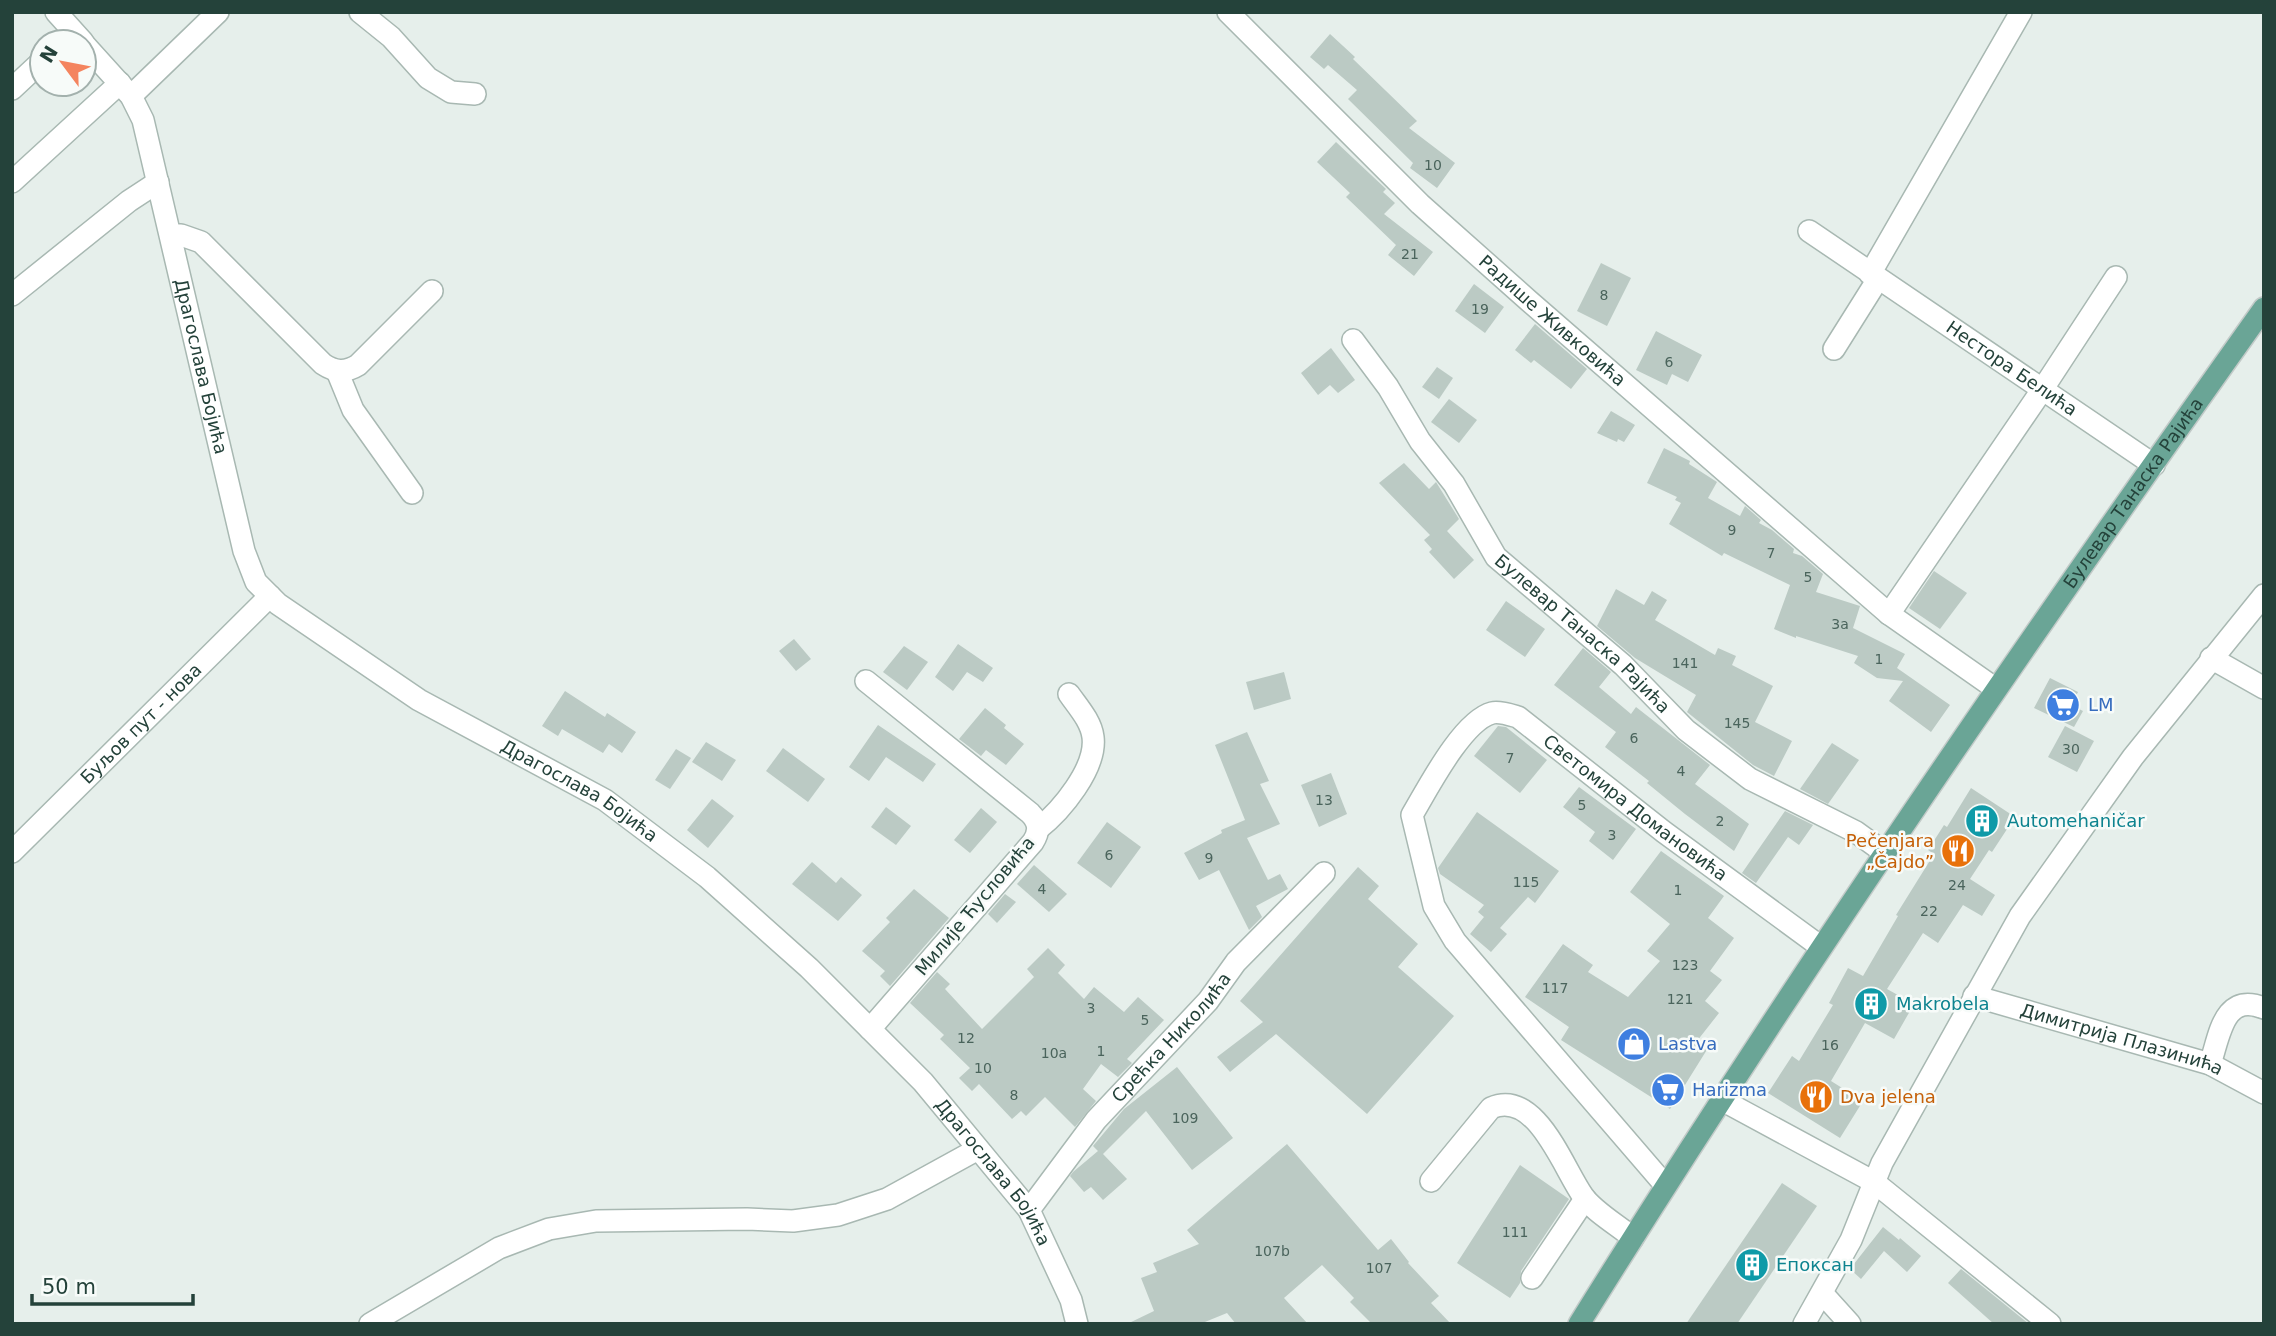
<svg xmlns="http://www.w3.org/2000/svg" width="2276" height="1336" viewBox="0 0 2276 1336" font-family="'DejaVu Sans',sans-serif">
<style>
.building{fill:#bbcac4}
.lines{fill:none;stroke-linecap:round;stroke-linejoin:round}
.minor-casing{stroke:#a8b8b2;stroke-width:24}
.major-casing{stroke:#c2cac8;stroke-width:24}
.minor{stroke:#fff;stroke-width:21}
.major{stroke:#6aa596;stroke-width:21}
.labels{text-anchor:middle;stroke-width:5;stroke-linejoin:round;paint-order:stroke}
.number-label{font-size:14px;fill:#4a645c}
.street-label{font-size:18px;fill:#24423a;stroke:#f7fbf9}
.shop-label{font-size:18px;fill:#366cbe;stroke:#f7fbf9;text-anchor:start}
.culture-label{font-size:18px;fill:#0d838f;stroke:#f7fbf9;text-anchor:start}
.food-label{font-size:18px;fill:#c56008;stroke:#f7fbf9;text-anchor:end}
</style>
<rect width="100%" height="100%" fill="#e6efeb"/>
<g class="building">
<polygon points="1330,34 1355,57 1353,59 1417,121 1409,128 1455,163 1437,188 1410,168 1413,163 1348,99 1357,90 1328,65 1324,69 1310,57"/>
<polygon points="1336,142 1386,189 1383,192 1395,203 1384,214 1433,252 1414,276 1388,255 1396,245 1346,197 1350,193 1317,162"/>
<polygon points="1601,263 1631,278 1607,326 1577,311"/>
<polygon points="1474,284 1504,307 1485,333 1455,311"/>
<polygon points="1535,324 1587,369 1571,389 1534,360 1531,363 1515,350"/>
<polygon points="1656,331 1702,355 1688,382 1672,374 1667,385 1636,370"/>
<polygon points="1331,348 1355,380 1338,393 1330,385 1318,395 1301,373"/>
<polygon points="1437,367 1453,378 1439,399 1422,387"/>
<polygon points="1449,399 1477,420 1459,443 1431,422"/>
<polygon points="1611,411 1635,425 1624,442 1618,439 1617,442 1597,433"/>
<polygon points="1664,448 1690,461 1689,464 1717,482 1708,498 1740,516 1745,506 1761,520 1759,523 1772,530 1794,549 1793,553 1802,556 1823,574 1816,592 1860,606 1853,628 1905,654 1897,668 1950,705 1931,732 1889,701 1903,681 1877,678 1854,663 1858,656 1796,636 1796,638 1774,629 1790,585 1724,553 1722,556 1669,524 1681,503 1675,500 1677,497 1647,483"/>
<polygon points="1404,463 1429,489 1436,482 1459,519 1447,531 1474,560 1454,579 1429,552 1432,549 1424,540 1430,535 1379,483"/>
<polygon points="1934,571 1967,593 1940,629 1909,608"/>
<polygon points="1616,589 1644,605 1652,591 1667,600 1655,620 1715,655 1718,648 1736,656 1732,665 1773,686 1755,722 1792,741 1774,776 1753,765 1687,712 1696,695 1635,658 1597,626"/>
<polygon points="1506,601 1545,629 1525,657 1486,630"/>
<polygon points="794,639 811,659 796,671 779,651"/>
<polygon points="958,644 993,668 983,682 967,672 953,691 935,677"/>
<polygon points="904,646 928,662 907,690 883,672"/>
<polygon points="1583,648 1611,672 1599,687 1631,714 1636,707 1710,765 1695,784 1749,824 1734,851 1685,814 1647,783 1649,781 1605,747 1616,732 1554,685"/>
<polygon points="1284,672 1291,699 1254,710 1246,682"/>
<polygon points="2050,678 2078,692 2071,705 2083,711 2074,727 2034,708"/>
<polygon points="565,691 605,717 607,713 636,732 622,753 609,744 603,753 562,729 558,736 542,726"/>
<polygon points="985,708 1006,725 1004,728 1024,744 1006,765 986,750 981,756 959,739"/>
<polygon points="878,725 936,764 923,782 886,757 869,781 849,767"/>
<polygon points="1498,726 1506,727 1547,760 1520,793 1474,756"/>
<polygon points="2065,726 2094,741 2077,772 2048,757"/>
<polygon points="1247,732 1269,781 1260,784 1280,824 1247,838 1268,880 1280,874 1288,889 1256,906 1262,917 1249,930 1219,870 1199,880 1184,853 1222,833 1221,830 1245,820 1215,745"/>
<polygon points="706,742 736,760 722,781 692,762"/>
<polygon points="1832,743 1859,760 1828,804 1800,789"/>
<polygon points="783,748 825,779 808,802 766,771"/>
<polygon points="676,749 691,758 670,789 655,780"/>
<polygon points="1331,773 1347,814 1319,827 1301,785"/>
<polygon points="1579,787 1636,829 1613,860 1589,841 1595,832 1563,807"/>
<polygon points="1971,788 2015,817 1992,852 1989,850 1970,879 1995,895 1982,916 1963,905 1938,943 1923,933 1887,989 1914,1004 1894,1039 1865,1023 1831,1081 1863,1101 1840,1138 1768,1093 1792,1056 1799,1061 1833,1005 1829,1003 1848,968 1863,976 1898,916 1896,915 1934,854 1928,850 1944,825 1947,827"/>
<polygon points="712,799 734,816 708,848 687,830"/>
<polygon points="886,807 911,826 896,845 871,827"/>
<polygon points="981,808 997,822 970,853 954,840"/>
<polygon points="1785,811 1813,825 1799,845 1788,837 1756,883 1742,873"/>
<polygon points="1477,812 1559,871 1535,903 1528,897 1500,928 1507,934 1491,952 1470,934 1484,917 1478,912 1484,905 1440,874 1438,868"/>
<polygon points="1107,822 1141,847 1111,888 1077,863"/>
<polygon points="1661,851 1724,896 1708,918 1734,938 1710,971 1722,980 1705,1001 1719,1013 1697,1041 1708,1048 1670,1109 1561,1040 1569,1027 1525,997 1563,944 1593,965 1588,972 1628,997 1660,961 1647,951 1670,924 1630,892"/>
<polygon points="812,862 836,883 841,877 862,895 838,921 792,884"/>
<polygon points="1034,865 1067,894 1049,912 1017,884"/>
<polygon points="1358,867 1379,886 1368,899 1418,944 1398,967 1454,1016 1367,1114 1276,1034 1230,1072 1217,1057 1263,1022 1240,1001"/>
<polygon points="914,889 949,918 890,986 880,976 885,971 862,951 890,922 886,918"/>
<polygon points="1005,894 1016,902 997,923 988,914"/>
<polygon points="1048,948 1065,965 1058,973 1084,999 1094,987 1124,1012 1138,997 1164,1020 1127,1059 1132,1063 1118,1077 1101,1064 1083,1089 1096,1101 1075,1127 1045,1097 1026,1116 1021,1111 1012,1119 979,1084 972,1091 959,1078 970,1068 940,1039 944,1035 910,1003 937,972 950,984 945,989 982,1029 1034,977 1027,969"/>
<polygon points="1177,1067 1233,1138 1192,1170 1146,1111 1103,1154 1127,1179 1103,1200 1091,1187 1084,1192 1070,1176 1073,1172 1098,1151 1093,1146 1124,1109"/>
<polygon points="1287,1144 1378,1250 1391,1239 1409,1262 1408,1263 1439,1296 1431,1303 1451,1324 1372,1324 1350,1302 1354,1298 1322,1265 1284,1298 1308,1324 1236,1324 1227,1313 1200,1324 1127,1324 1154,1311 1141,1278 1157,1272 1153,1263 1199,1244 1187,1230"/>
<polygon points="1520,1165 1569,1199 1521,1271 1520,1283 1510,1298 1457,1263"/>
<polygon points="1782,1183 1817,1206 1737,1324 1686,1324"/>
<polygon points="1883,1227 1899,1240 1900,1238 1921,1256 1907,1272 1884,1251 1861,1279 1850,1269"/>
<polygon points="1961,1269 2029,1324 1994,1324 1948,1283"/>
</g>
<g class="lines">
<g class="minor-casing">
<g id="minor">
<polyline points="56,12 83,42"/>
<polyline points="360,12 391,37 428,78 451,92 475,94"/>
<path id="s1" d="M 1228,12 L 1420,204 L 1529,301 L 1889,614 L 1996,689"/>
<path id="s2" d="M 84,44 L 131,96 L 143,120 L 244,551 L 256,582 L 278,604 L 419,700 L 605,800 L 707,877 L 809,968 L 923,1082 L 1029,1210 L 1071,1300 L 1077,1324"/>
<polyline points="12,89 42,61"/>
<polyline points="131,96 218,12"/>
<polyline points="12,182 120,83"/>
<path id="s3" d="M 1809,231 L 2154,465"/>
<path d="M 171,235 L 181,235 L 201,242 L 323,364 C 335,372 345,373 358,365 L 432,291"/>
<polyline points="1870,274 2021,12"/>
<polyline points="12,295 129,201 158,182"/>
<path id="s4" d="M 1353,340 L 1388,387 L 1420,441 L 1454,484 L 1496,557 L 1623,665 L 1686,730 L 1750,779 L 1856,832 L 1885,853"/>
<polyline points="1834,349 1878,279"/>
<polyline points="337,371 353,410 412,493"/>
<polyline points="1889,614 2042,390 2116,277"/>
<polyline points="2211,658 2264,688"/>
<path d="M 866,681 L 1030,813 C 1039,822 1040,831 1033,842 L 870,1029"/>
<path d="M 1038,829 C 1061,811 1097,768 1093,737 C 1091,721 1078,707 1069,694"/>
<path id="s5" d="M 12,852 L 270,596"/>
<path id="s6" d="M 1974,996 L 2210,1064 L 2264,1093"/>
<path d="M 2210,1064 C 2220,1035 2223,992 2264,1008"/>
<polyline points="1722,1100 1874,1182 2050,1324"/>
<path d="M 1431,1181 L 1491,1108 C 1536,1088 1563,1168 1583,1196 C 1593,1211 1619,1226 1633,1238"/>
<path id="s7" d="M 1665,1185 L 1455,941 L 1434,906 L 1412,815 C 1427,790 1462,721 1492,713 C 1499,711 1511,715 1518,717 L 1664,832 L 1821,947"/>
<path id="s8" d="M 1029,1210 L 1096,1120 L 1208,1001 L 1236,962 L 1324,873"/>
<polyline points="1532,1278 1585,1199"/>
<polyline points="1822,1293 1850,1324"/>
<polyline points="370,1324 499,1248 549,1229 596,1221 747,1219 793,1221 838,1215 887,1199 978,1149"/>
<polyline points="1804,1324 1851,1240 1882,1163 2020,916 2133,757 2264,595"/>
</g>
</g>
<g class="major-casing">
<g id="major">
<path id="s9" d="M 1579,1324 C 1795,977 2027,641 2264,308"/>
</g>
</g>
<use href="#minor" class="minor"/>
<use href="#major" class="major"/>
</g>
<defs>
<g id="supermarket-disc" transform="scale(1.75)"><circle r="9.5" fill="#3f7fe0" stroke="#f7fbf9"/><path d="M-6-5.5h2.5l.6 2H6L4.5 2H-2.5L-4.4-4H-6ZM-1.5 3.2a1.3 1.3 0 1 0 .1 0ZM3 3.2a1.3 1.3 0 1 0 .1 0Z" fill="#fff"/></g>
<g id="building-disc" transform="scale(1.75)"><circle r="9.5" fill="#0f9aa8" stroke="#f7fbf9"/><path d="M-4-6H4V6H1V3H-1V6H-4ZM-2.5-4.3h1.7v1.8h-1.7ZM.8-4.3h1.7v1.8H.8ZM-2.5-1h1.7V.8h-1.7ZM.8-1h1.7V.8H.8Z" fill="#fff"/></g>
<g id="restaurant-disc" transform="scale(1.75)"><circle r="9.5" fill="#e8710a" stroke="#f7fbf9"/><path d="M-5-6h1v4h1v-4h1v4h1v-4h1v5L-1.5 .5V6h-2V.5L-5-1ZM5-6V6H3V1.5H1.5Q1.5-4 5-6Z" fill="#fff"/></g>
<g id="shop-disc" transform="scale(1.75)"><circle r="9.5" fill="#3f7fe0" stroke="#f7fbf9"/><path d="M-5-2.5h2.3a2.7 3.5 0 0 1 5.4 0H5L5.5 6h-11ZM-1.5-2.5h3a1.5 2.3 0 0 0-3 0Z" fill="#fff"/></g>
</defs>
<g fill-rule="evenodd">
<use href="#supermarket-disc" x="2063" y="705"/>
<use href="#building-disc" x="1982" y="821"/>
<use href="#restaurant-disc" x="1958" y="851"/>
<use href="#building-disc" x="1871" y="1004"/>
<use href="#shop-disc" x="1634" y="1044"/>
<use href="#supermarket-disc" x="1668" y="1090"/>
<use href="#restaurant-disc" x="1816" y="1097"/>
<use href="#building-disc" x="1752" y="1265"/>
</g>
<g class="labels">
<g class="number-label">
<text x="1433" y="170">10</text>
<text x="1410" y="259">21</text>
<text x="1604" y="300">8</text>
<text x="1480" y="314">19</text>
<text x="1669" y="367">6</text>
<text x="1732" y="535">9</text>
<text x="1771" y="558">7</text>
<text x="1808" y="582">5</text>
<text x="1840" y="629">3a</text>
<text x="1879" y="664">1</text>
<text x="1685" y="668">141</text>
<text x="1737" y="728">145</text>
<text x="1634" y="743">6</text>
<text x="2071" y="754">30</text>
<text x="1510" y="763">7</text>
<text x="1681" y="776">4</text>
<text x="1324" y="805">13</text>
<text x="1582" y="810">5</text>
<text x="1720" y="826">2</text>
<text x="1612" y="840">3</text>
<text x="1109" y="860">6</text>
<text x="1209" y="863">9</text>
<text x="1526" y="887">115</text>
<text x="1957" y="890">24</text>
<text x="1042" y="894">4</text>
<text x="1678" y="895">1</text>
<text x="1929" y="916">22</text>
<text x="1685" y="970">123</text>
<text x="1555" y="993">117</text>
<text x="1680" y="1004">121</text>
<text x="1091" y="1013">3</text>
<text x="1145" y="1025">5</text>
<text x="966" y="1043">12</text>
<text x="1830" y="1050">16</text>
<text x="1101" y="1056">1</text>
<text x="1054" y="1058">10a</text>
<text x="983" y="1073">10</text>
<text x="1014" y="1100">8</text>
<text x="1185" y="1123">109</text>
<text x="1515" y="1237">111</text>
<text x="1272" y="1256">107b</text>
<text x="1379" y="1273">107</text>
</g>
<g class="street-label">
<text dy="6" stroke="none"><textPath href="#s1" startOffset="448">Радише Живковића</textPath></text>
<text dy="6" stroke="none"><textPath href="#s2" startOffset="350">Драгослава Бојића</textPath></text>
<text dy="6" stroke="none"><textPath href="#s3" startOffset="245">Нестора Белића</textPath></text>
<text dy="6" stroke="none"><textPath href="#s9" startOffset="999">Булевар Танаска Рајића</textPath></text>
<text dy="6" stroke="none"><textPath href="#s4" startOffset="376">Булевар Танаска Рајића</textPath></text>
<text dy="6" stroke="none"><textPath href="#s5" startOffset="182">Буљов пут - нова</textPath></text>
<text dy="6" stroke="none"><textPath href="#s2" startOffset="959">Драгослава Бојића</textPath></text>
<text dy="6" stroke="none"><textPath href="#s7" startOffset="763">Светомира Домановића</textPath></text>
<text transform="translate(975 906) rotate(-50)" y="6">Милије Ћусловића</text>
<text dy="6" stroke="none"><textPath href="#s8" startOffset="224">Срећка Николића</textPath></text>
<text dy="6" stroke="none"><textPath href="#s6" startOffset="154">Димитрија Плазинића</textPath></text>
<text dy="6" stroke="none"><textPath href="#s2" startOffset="1526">Драгослава Бојића</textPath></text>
</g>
<g class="shop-label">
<text x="2088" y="711">LM</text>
<text x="1658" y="1050">Lastva</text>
<text x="1692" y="1096">Harizma</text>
</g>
<g class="culture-label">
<text x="2007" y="827">Automehaničar</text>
<text x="1896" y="1010">Makrobela</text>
<text x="1776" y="1271">Епоксан</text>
</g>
<g class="food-label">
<text x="1934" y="847">Pečenjara<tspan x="1934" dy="21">„Čajdo”</tspan></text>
<text x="1840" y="1103" text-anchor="start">Dva jelena</text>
</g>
</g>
<rect width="2276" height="1336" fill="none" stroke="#24423a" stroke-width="28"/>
<g transform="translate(63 63) rotate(302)"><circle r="33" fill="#f7fbf9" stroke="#a3b1ad" stroke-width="2"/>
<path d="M0-5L12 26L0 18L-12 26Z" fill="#f4845f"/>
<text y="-10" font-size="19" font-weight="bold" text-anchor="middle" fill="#24423a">N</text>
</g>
<path d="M32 1294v10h161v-10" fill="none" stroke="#24423a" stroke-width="3.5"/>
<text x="42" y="1294" font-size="21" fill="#24423a" stroke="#f7fbf9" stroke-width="5" paint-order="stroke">50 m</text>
</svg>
